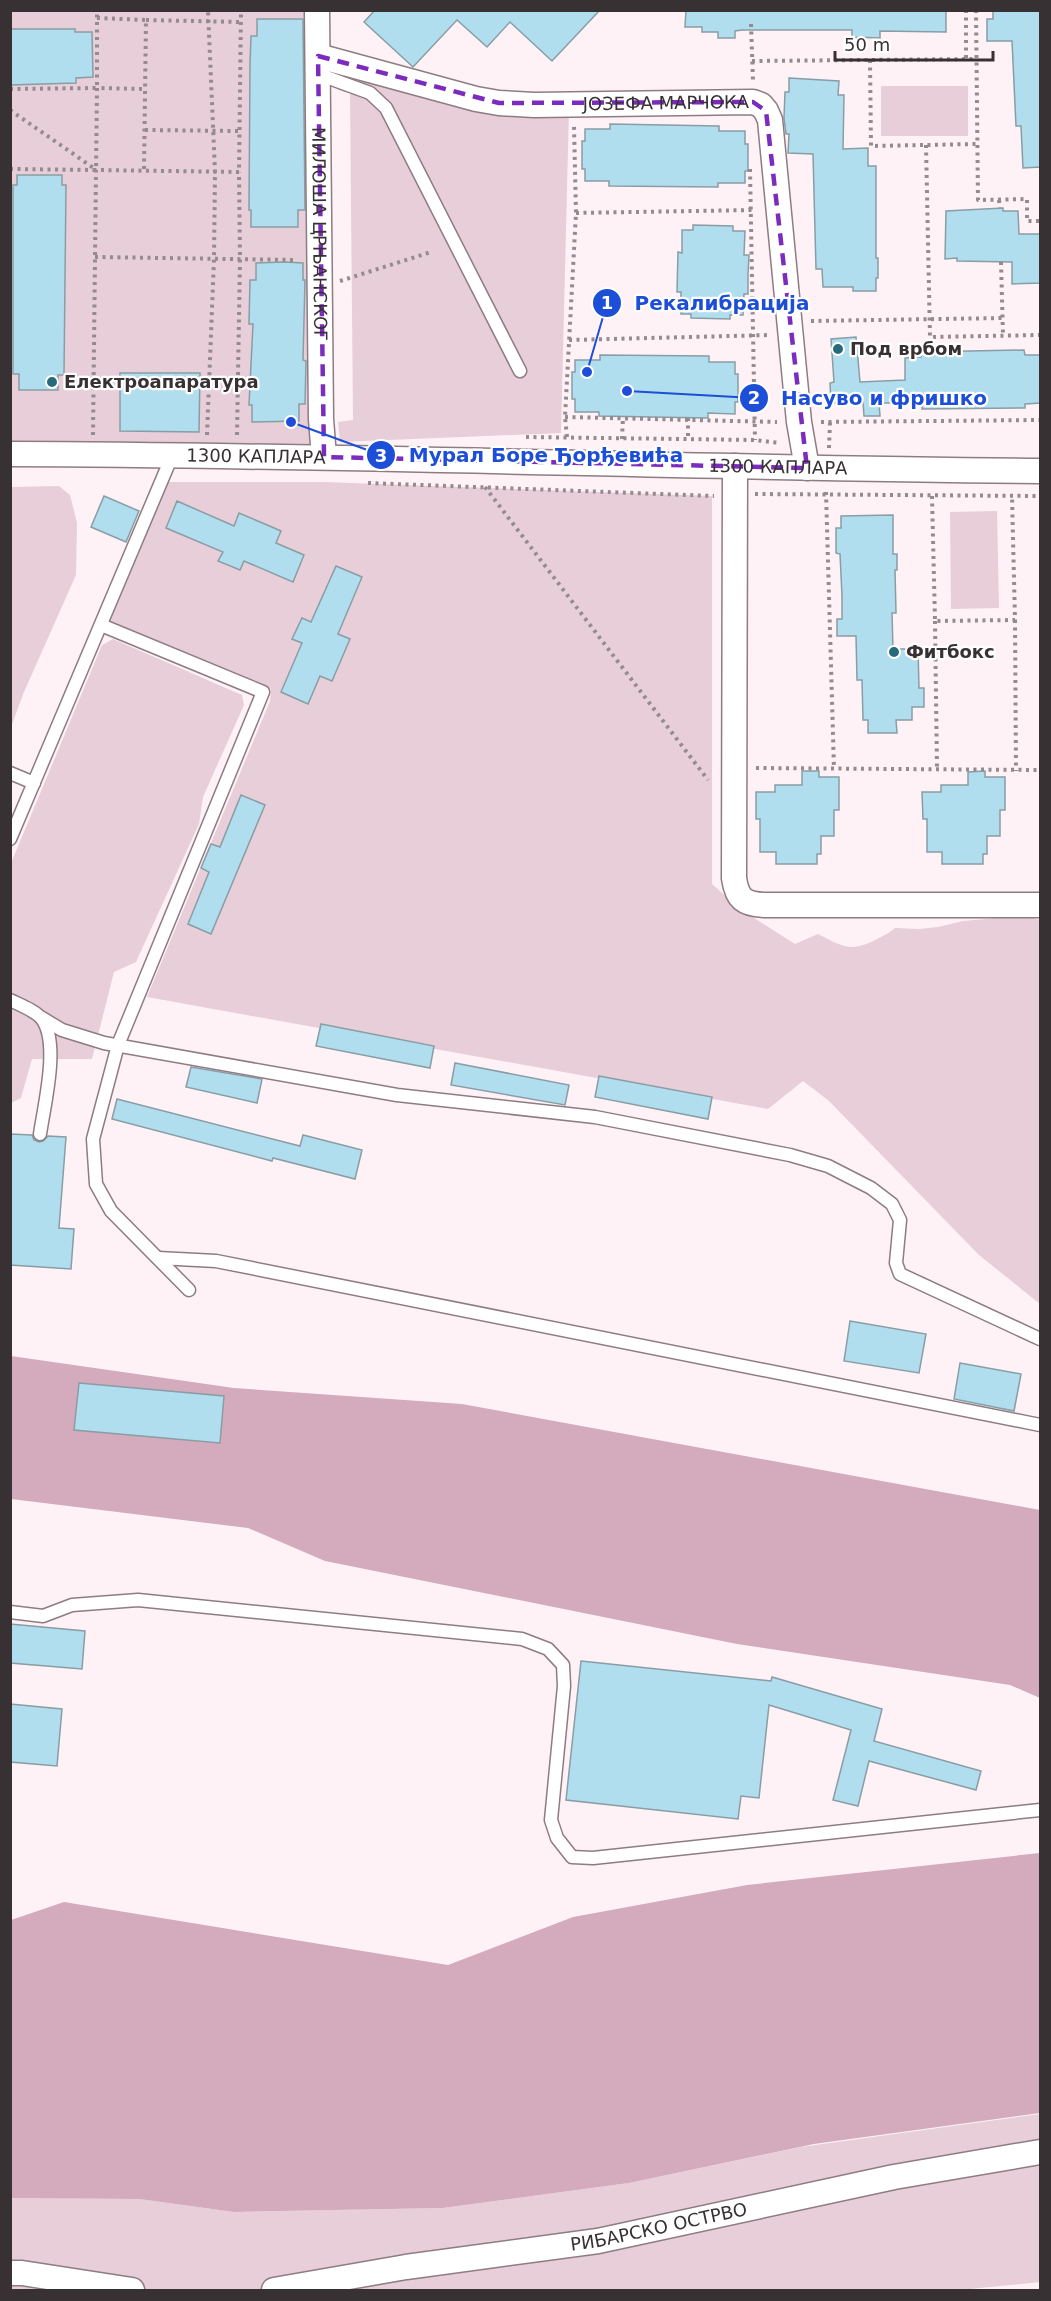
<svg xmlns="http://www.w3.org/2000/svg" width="1051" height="2301" viewBox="0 0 1051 2301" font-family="'DejaVu Sans',sans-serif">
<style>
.green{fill:#e8ced8}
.water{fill:#d4abbc}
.building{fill:#b1deee;stroke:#899da4;stroke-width:1.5}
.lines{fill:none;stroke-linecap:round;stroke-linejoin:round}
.service-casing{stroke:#8e7c83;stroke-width:15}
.minor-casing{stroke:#8e7c83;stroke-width:27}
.path{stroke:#948b8f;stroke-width:4;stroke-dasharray:3 4.5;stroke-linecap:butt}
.service{stroke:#fff;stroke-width:12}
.minor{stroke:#fff;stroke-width:24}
.marked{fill:none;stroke:#7b2cbf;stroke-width:4.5;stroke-dasharray:12 8;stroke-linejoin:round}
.poi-dot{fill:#28697c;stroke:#fff;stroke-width:2}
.labels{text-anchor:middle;stroke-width:4.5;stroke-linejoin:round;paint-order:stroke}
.street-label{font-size:18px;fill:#383134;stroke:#fff}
.poi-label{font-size:18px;font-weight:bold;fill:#383134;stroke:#fff;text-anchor:start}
.leader{fill:none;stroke:#1d4ed8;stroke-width:2}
.callout-dot{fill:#1d4ed8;stroke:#fff;stroke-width:2}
.mark-label{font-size:18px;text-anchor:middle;font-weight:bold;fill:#fff}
.callout-label{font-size:20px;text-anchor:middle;font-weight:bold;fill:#1d4ed8;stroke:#fff;stroke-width:4.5;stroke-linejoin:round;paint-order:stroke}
</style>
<rect width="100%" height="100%" fill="#fef2f7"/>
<g class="green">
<polygon points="10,11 309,11 324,457 11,454"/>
<polygon points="338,62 569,109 561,433 340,442 338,422 353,420 350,93 338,90"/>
<rect x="881" y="86" width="87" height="50"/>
<path d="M 162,482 L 324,482 L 712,496 L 712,884 L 740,909 L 795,944 L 818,934 C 842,946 850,953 875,940 C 883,936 888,934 895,928 L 919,929 L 938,927 L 963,921 L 997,918 L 1011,912 L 1040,920 L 1040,1304 L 979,1255 L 829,1101 L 803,1081 L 768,1109 L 147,997 L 270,701 L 271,689 L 110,624 L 108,610 Z"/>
<polygon points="59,486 70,495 77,523 76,575 24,692 11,727 11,487"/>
<polygon points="997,511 999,608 951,609 950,512"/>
<polygon points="113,639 242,695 244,705 203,797 199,824 136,962 114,972 92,1059 32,1059 21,1098 11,1103 11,863 102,645"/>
<polygon points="1040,2114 1040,2282 960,2290 11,2290 11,2198 139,2199 234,2212 443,2208 629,2183 801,2147"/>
</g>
<g class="water">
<polygon points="11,1356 234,1388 462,1404 1040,1510 1040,1698 1010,1685 737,1644 325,1561 248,1528 11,1499"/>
<polygon points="1040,1853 1040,2113 814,2144 629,2183 443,2208 234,2212 139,2199 11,2198 11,1920 64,1902 448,1965 573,1917 747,1885"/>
</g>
<g class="building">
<polygon points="375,10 600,10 552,61 510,22 487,47 457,20 413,67 364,22"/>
<polygon points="686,10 946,10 946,32 880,31 880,38 852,37 852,30 742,30 735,31 735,38 718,38 718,32 702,32 702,27 685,27"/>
<polygon points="993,10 1041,10 1041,167 1023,168 1021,126 1016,126 1012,41 987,41 987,19 993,19"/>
<polygon points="257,19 303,19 305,210 298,210 298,227 251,227 251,210 249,210 250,64 251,36 257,36"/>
<polygon points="10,29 75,29 75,32 92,32 93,77 76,78 76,83 10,85"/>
<polygon points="789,78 839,81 838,95 844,95 843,149 868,148 868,166 876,166 876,258 878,258 878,278 876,278 876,291 853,291 853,287 823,287 822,269 816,269 813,154 788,153 789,134 786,134 784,118 785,92 789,92"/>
<polygon points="610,124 719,126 719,131 745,131 745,144 748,144 748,171 745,171 745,183 718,183 718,187 609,186 609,181 585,181 585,169 582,169 582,141 585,141 585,129 610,129"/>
<polygon points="17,175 62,175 62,185 66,185 64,375 58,375 58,390 19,390 19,374 13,374 13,185 17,185"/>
<polygon points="1003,208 1003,211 1018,211 1019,234 1041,234 1041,283 1012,284 1012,262 957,261 957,258 945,259 946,211"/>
<polygon points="693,225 733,226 733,231 745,231 744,255 749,255 748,275 748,294 744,294 743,315 730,315 730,319 691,318 691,314 681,314 681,292 677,292 678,252 682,253 682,230 693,230"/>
<polygon points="284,262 303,263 303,280 305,280 303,360 306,361 305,404 299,404 299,421 252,422 252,405 249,405 253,324 249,324 250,280 256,280 256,263"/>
<polygon points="856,337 860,382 905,380 905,358 921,357 921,352 1024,350 1025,355 1041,355 1041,403 1025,404 1025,408 922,409 922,403 879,403 880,416 864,416 863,402 831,403 830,383 834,382 831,339"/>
<polygon points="600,355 709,356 709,362 735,362 735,374 738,374 738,402 735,402 735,414 708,413 708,418 599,416 599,412 575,412 575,399 572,399 572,372 575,372 575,360 600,360"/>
<polygon points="120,373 200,373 199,432 120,431"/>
<polygon points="104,496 139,511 126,542 91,527"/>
<polygon points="177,501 234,526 239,513 281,531 276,543 304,555 293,582 244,561 240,570 218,561 223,552 166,528"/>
<polygon points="893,515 893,554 897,554 897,570 895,570 896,613 892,613 893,649 918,649 919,688 924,688 924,707 912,707 912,720 896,720 897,733 868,733 868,720 863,720 862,680 857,680 856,636 837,636 837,619 842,619 842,596 840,554 836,553 836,528 841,528 841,516"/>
<polygon points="336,566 362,577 338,634 350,639 332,681 320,676 308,704 281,692 302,643 292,639 302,618 311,622"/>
<polygon points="802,771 819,771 819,777 839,777 839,810 834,810 834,836 821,836 821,854 817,854 817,864 776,864 776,852 760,852 760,819 756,819 756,792 775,792 775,785 802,785"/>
<polygon points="985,771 985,777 1005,777 1005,810 1000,810 1000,836 987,836 987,854 983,854 983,864 942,864 942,852 927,852 927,819 923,819 922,792 941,792 941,785 968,785 968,772"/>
<polygon points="241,795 265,805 211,934 188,924 209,872 201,868 211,844 220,847"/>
<polygon points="321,1024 434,1046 430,1068 316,1046"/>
<polygon points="455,1063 569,1085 565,1105 451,1085"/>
<polygon points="191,1067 262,1079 257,1103 186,1087"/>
<polygon points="599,1076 712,1097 708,1119 595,1097"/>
<polygon points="117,1099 300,1146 303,1135 362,1150 355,1179 273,1158 272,1161 112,1119"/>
<polygon points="10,1134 32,1135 34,1140 39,1142 43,1141 48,1136 66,1137 59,1228 74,1229 71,1269 10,1265"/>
<polygon points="850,1321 926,1334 919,1373 844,1361"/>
<polygon points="960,1363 1021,1374 1014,1411 954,1399"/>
<polygon points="79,1383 224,1396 220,1443 74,1430"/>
<polygon points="10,1624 85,1631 82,1669 10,1663"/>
<polygon points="581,1661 771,1681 772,1677 882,1709 874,1741 981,1771 976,1790 869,1761 858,1806 833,1800 851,1730 769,1705 759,1798 741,1796 738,1819 566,1800"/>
<polygon points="10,1704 62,1709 57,1766 10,1762"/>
</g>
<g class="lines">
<g class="service-casing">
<g id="service">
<polyline points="318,74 370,93 386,108 520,371"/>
<polyline points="101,625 263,692 118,1045 93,1139 96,1184 111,1211 189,1290"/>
<polyline points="10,773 34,783"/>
<polyline points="10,839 172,456"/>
<path d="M 10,1000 C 20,1005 36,1011 42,1019 C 60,1043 44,1106 40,1134"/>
<polyline points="42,1018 62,1030 104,1043 397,1095 595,1117 790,1155 828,1166 871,1188 892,1204 900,1220 896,1263 900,1274 1040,1339"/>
<polyline points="158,1258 216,1261 1040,1425"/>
<polyline points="10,1612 43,1616 72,1605 138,1600 522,1639 548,1649 563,1665 564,1686 551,1820 557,1838 572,1857 593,1858 1040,1810"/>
</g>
</g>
<g class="minor-casing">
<g id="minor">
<path id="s1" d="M 317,10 L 321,419 L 324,457"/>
<path id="s2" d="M 318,56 L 476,99 L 499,103 L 534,105 L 753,102 L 761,105 L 766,111 L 770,120 L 799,422 L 807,468"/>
<path id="s3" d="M 10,454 C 354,455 697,468 1040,471"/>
<path d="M 735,466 L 734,878 C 737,899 744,904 764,905 L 1040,905"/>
<polyline points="10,2273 22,2273 132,2290"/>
<path id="s4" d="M 274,2290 L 406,2267 L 598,2241 L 894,2177 L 1040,2152"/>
</g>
</g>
<g class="path">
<polyline points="966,10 966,59"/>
<polyline points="976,10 978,200 1027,199 1027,221 1040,221"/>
<polyline points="97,18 146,20 144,171"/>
<polyline points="146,20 241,22"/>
<polyline points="751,24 753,81"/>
<polyline points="870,60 871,146 977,144"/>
<polyline points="752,61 976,59"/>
<polyline points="10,89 97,88 97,10"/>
<polyline points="10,110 95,169"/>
<polyline points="145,130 239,131"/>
<polyline points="926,145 930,337 1040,335"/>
<polyline points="10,169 96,170 97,88 145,89"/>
<polyline points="750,169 755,440"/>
<polyline points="999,200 1000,208"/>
<polyline points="576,213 752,210"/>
<polyline points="95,257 297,260"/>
<polyline points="1001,262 1003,335"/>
<polyline points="340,281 431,252"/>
<polyline points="811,321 1003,318"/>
<polyline points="569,340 770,335"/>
<polyline points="565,417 777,422"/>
<polyline points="688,418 688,440"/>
<polyline points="821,422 1040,420"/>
<polyline points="93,435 96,170 239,172 241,10"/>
<polyline points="207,435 214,259 215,172 208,10"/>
<polyline points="237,435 240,259 239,172"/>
<polyline points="526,437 755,440 780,443"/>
<polyline points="567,437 565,417 576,213 574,126"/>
<polyline points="622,439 623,417"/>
<polyline points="829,448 830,422"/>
<polyline points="368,483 714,496"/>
<polyline points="485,487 708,780"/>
<polyline points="826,492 834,769"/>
<polyline points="755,494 1040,496"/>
<polyline points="932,496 935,621 1015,620 1012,496"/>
<polyline points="1015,620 1016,771"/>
<polyline points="935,621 937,770"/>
<polyline points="756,768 1040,770"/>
</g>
<use href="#service" class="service"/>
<use href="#minor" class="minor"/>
</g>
<path class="marked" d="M 318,56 L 499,103 L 753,102 L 766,111 L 807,468 L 324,457 Z"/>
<g class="poi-dot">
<circle cx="838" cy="349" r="6"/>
<circle cx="52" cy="382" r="6"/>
<circle cx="894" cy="652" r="6"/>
</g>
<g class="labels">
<g class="street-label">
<text dy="6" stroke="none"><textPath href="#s2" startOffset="354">ЈОЗЕФА МАРЧОКА</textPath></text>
<text dy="6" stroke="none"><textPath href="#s1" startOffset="224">МИЛОША ЦРЊАНСКОГ</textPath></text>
<text dy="6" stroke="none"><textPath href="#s3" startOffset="246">1300 КАПЛАРА</textPath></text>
<text dy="6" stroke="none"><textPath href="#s3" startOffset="768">1300 КАПЛАРА</textPath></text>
<text dy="6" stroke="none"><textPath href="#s4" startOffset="390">РИБАРСКО ОСТРВО</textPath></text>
</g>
<g class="poi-label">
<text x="850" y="355">Под врбом</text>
<text x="64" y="388">Електроапаратура</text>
<text x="906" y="658">Фитбокс</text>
</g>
</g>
<path class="leader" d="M587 372L607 303M627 391L754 398M291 422L381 455"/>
<g class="callout-dot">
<circle cx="587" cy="372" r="6"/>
<circle cx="627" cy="391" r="6"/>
<circle cx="291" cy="422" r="6"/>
<circle cx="607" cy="303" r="15"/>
<circle cx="754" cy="398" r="15"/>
<circle cx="381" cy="455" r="15"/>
</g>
<g class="mark-label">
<text x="607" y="309">1</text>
<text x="754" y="404">2</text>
<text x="381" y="462">3</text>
</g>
<g class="callout-label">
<text x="722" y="310">Рекалибрација</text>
<text x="884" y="405">Насуво и фришко</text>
<text x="546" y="462">Мурал Боре Ђорђевића</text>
</g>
<rect width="1051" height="2301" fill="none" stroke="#383134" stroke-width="24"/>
<path d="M835 51v9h158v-9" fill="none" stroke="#383134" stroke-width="3"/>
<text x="844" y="51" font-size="18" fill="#383134" stroke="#ffffff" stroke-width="4.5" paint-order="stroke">50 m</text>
</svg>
